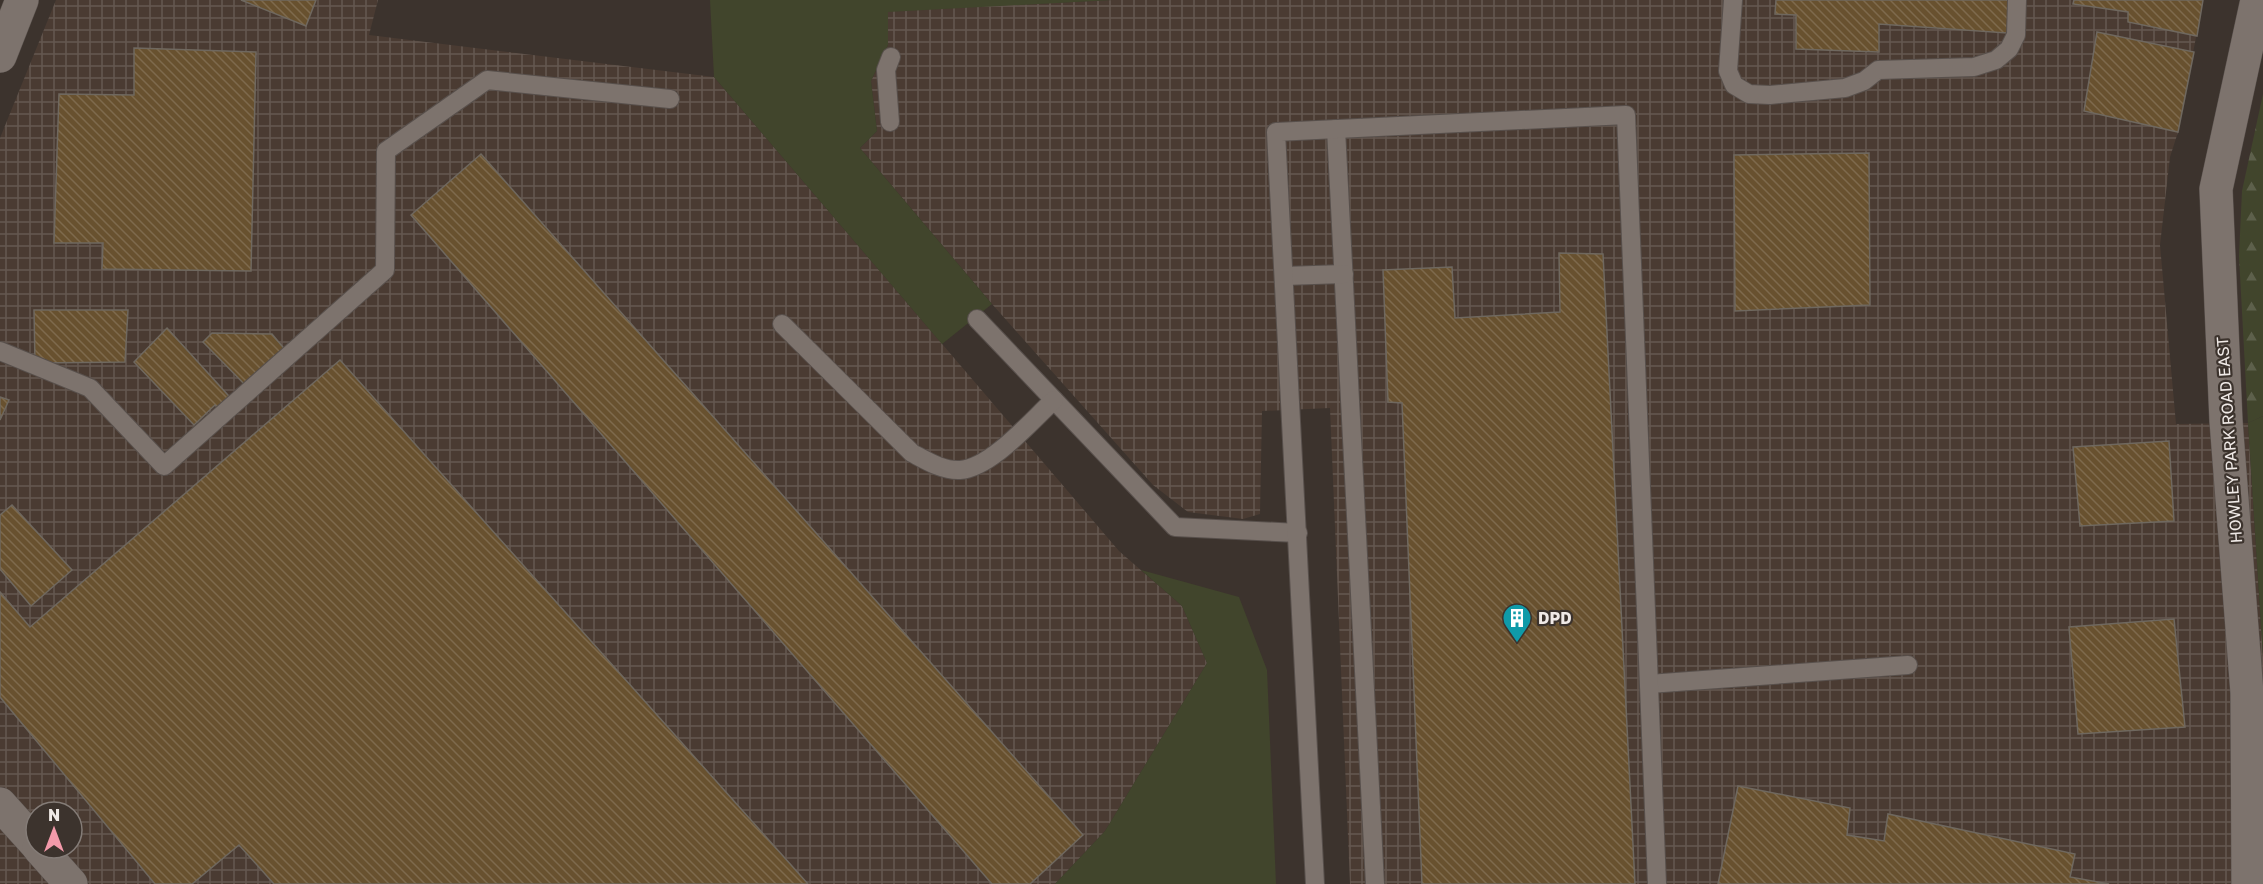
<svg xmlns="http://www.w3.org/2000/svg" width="2263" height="884" viewBox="0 0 2263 884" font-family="'Golos Text',sans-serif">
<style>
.industrial{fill:url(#industrial-grid);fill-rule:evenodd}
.green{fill:#41452c}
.forest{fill:url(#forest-firs)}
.building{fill:url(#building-back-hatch);stroke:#6f685f;stroke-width:1.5}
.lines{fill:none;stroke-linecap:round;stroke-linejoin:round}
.service-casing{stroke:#58504c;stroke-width:20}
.minor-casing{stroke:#58504c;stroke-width:34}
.tertiary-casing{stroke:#58504c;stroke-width:34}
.service{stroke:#7d736d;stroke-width:18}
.minor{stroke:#7d736d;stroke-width:33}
.tertiary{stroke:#7d736d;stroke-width:33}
.labels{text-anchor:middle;stroke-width:4.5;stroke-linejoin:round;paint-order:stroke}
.street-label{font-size:16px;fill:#f0eae7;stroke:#3c332d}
.poi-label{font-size:16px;font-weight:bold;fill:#f0eae7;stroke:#3c332d;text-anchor:start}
</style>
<defs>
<pattern id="industrial-grid" width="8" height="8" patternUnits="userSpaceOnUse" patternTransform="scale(1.5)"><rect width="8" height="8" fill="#4a3b32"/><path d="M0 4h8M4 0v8" fill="none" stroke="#645850"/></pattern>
<pattern id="forest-firs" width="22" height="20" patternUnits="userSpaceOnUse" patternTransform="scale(1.5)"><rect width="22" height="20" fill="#41452c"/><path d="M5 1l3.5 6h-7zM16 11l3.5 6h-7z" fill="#5d604b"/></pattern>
<pattern id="building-back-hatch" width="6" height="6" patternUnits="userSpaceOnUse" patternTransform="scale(1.5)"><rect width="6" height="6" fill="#68512f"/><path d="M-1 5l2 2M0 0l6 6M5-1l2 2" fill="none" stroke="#7e6a4d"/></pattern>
</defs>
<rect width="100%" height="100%" fill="#3c332d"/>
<g class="industrial">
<path d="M 56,0 L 378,0 L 369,35 L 714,77 L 1119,551 L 1182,606 L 1207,663 L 1105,831 L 1055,884 L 0,884 L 0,138 ZM 36,812 L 72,812 L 72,848 L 36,848 Z"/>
<polygon points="1112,0 2203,0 2178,132 2170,157 2160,245 2176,424 2248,423 2263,657 2263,884 1350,884 1330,408 1262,411 1260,514 1243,519 1188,512 1153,485 992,304 860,148 877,131 871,81 888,45 888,11"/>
</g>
<g class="green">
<polygon points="710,0 1112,0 888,12 888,45 871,81 877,131 860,148 992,304 942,344 714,77"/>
<polygon points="2263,416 2263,657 2248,423"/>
<polygon points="1141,570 1239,597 1267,670 1276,884 1055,884 1105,831 1207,663 1182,606"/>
</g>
<polygon class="forest" points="2263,94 2263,416 2248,423 2239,256 2242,191"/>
<g class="building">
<polygon points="241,0 316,0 306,26"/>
<polygon points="1776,0 2009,0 2007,33 1879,24 1879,52 1796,49 1796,15 1775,14"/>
<polygon points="2074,0 2203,0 2197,36 2128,22 2128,12 2073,4"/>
<polygon points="2097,32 2194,52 2178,132 2084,111"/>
<polygon points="134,48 256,52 251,271 102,269 103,243 54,243 59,94 134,95"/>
<polygon points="1869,153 1870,305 1735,311 1734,155"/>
<polygon points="481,154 1083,835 1030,884 992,884 411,215"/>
<polygon points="1559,253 1603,254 1635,884 1422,884 1402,403 1388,402 1383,270 1452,267 1455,318 1560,312"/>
<polygon points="34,310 128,310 125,362 35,363"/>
<polygon points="167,328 237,405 225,416 215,405 194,425 134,362"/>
<polygon points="212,333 272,334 292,358 254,394 203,342"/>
<polygon points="340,360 808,884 274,884 239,845 192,884 155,884 0,697 0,592 30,627"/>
<polygon points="0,397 9,400 0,420"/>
<polygon points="2169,441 2174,521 2080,526 2073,447"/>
<polygon points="12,505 72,570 31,606 0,569 0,515"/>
<polygon points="2174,619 2185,727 2078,734 2069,627"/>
<polygon points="1738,786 1850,808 1847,835 1884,841 1888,814 2075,854 2070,877 2109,884 1718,884"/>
</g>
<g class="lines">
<g class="service-casing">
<g id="service">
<polyline points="1733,0 1728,71 1734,85 1749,94 1770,95 1845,88 1864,81 1878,70 1974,67 1996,60 2009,49 2016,35 2017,0"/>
<polyline points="890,122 886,70 891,57"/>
<polyline points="1336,129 1375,884"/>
<polyline points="1284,276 1344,274"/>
<polyline points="977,319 1175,527 1298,533"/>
<path d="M 782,324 L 912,453 C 927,461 943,471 960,470 C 991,468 1031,421 1054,400"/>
<polyline points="0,351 90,388 164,466 385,270 386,151 487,80 670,99"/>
<polyline points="1649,684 1908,665"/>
<polyline points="1315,884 1276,132 1626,115 1657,884"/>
</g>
</g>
<g class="minor-casing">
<g id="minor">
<polyline points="0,804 36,844"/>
<polyline points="39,848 71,884"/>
<polyline points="2248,884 2247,693 2226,421 2216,189 2257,0"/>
</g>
</g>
<g class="tertiary-casing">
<polyline id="tertiary" points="0,56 22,0"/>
</g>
<use href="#service" class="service"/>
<use href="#minor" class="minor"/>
<use href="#tertiary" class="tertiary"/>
</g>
<defs>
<g id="building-pin" transform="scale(1.5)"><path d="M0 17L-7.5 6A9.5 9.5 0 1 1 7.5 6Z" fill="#0f9aa8" stroke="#3c332d"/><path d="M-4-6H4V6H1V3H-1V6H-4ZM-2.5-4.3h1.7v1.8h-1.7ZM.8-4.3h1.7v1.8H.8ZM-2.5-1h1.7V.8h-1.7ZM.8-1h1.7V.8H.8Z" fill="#fff"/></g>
</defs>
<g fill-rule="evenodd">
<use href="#building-pin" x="1517" y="618"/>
</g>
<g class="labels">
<g class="street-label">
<text transform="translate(2229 440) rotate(-94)" y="6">HOWLEY PARK ROAD EAST</text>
</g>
<g class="poi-label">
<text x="1538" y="624">DPD</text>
</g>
</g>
<g transform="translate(54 830)"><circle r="28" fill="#3c332d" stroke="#847c77" stroke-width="1.5"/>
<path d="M0-4.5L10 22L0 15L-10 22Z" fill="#f39aaa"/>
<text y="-9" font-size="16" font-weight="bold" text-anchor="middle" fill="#f0eae7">N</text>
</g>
</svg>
